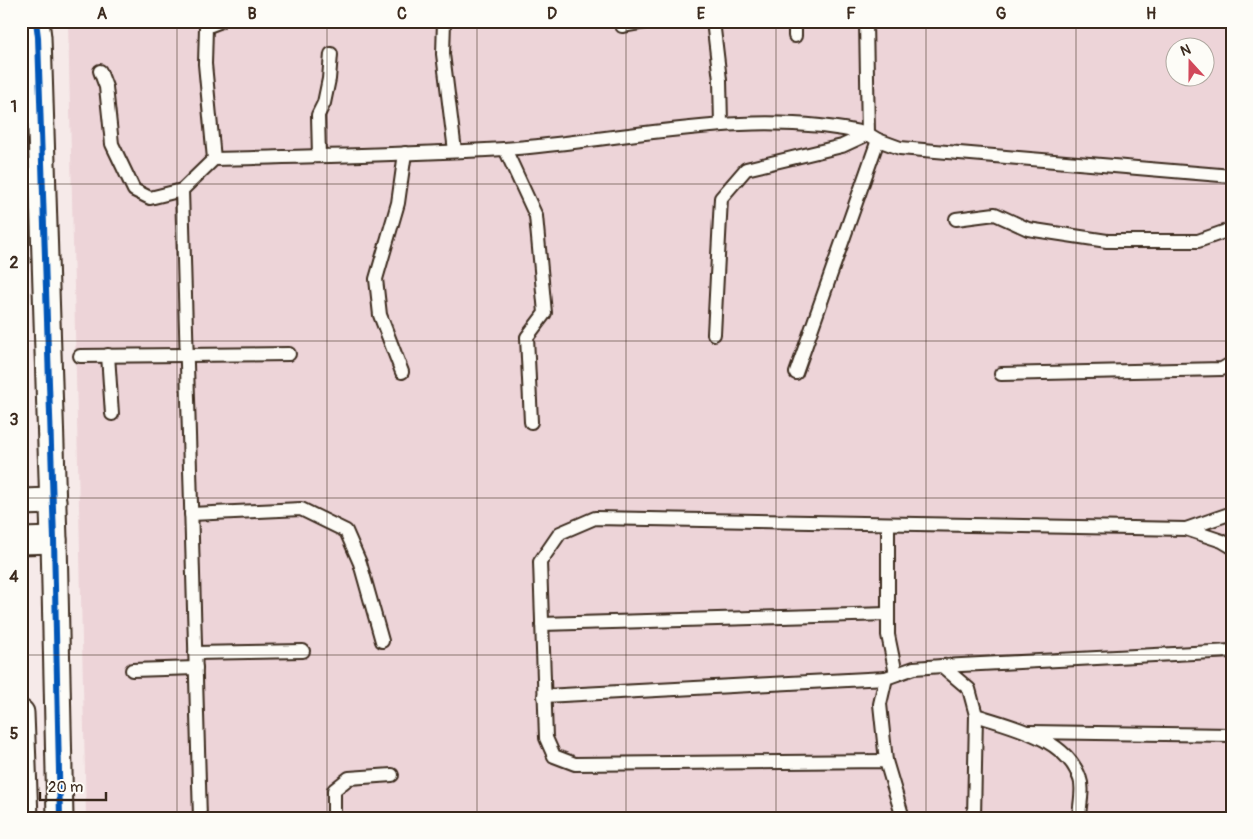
<svg xmlns="http://www.w3.org/2000/svg" width="1253" height="839" viewBox="0 0 1253 839" font-family="Pangolin,sans-serif">
<style>
.built{fill:#edd4d8;fill-rule:evenodd}
.building{fill:#d8a0b1;stroke:#3b2a1e}
.lines{fill:none;stroke-linecap:round;stroke-linejoin:round}
.lane-casing{stroke:#3b2a1e;stroke-width:16}
.street-casing{stroke:#3b2a1e;stroke-width:29}
.lane{stroke:#fdfcf7;stroke-width:12}
.street{stroke:#fdfcf7;stroke-width:25}
.cycleway-casing{stroke:#fdfcf7;stroke-width:9}
.cycleway{stroke:#0057b8;stroke-width:6}
.grid{fill:none;stroke:#3b2a1e;stroke-width:1;stroke-opacity:0.55}
.neatline{fill:none;stroke:#3b2a1e;stroke-width:2}
.grid-label{font-size:16px;text-anchor:middle;font-weight:bold;fill:#3b2a1e}
</style>
<rect width="100%" height="100%" fill="#f6eae9"/>
<filter id="ink" filterUnits="userSpaceOnUse"><feTurbulence type="fractalNoise" baseFrequency=".02" numOctaves="2"/><feDisplacementMap in="SourceGraphic" scale="10" xChannelSelector="R" yChannelSelector="G"/><feConvolveMatrix kernelMatrix="1 2 1 2 8 2 1 2 1" color-interpolation-filters="sRGB"/></filter>
<g filter="url(#ink)">
<path class="built" d="M 68,21 L 1232,21 L 1232,818 L 86,818 ZM 1176,48 L 1206,48 L 1206,78 L 1176,78 Z"/>
<rect class="building" x="21" y="517" width="7" height="15"/>
<g class="lines">
<g class="lane-casing">
<g id="lane">
<polyline points="444,21 443,54 455,151"/>
<polyline points="713,21 720,80 721,124"/>
<polyline points="795,21 795,36"/>
<polyline points="622,26 651,21"/>
<polyline points="100,71 106,87 112,144 134,190 150,198 182,190"/>
<polyline points="505,149 536,216 545,313 527,337 531,422"/>
<polyline points="319,156 318,115 324,103 329,79 331,54"/>
<polyline points="214,159 205,64 206,27 219,22"/>
<polyline points="956,219 995,214 1028,229 1107,241 1198,241 1232,229"/>
<polyline points="714,334 721,198 746,169 842,146 868,134 878,140 900,148 1232,176"/>
<polyline points="108,355 112,414"/>
<polyline points="80,356 289,354"/>
<polyline points="402,372 380,315 376,279 398,203 405,153"/>
<polyline points="796,373 878,140"/>
<polyline points="1001,374 1222,369 1232,363"/>
<polyline points="191,514 301,509 346,531 360,563 382,641"/>
<polyline points="888,524 888,635 896,674"/>
<polyline points="1186,529 1222,541 1232,547"/>
<polyline points="542,624 888,614"/>
<polyline points="195,653 303,651"/>
<polyline points="942,666 1232,651"/>
<polyline points="132,670 196,668"/>
<polyline points="886,678 914,668 942,666 969,689 976,715 974,818"/>
<polyline points="544,696 886,678 880,704 886,761"/>
<path d="M 976,715 C 1012,727 1067,738 1080,779 C 1084,789 1079,807 1079,818"/>
<polyline points="1029,732 1232,735"/>
<path d="M 200,818 L 182,190 L 214,159 C 311,156 408,155 504,149 C 625,141 748,106 868,134 L 866,21"/>
<polyline points="334,818 334,790 349,778 392,775"/>
<polyline points="903,818 886,761 575,764 554,756 546,738 540,562 560,533 595,518 1186,529 1232,513"/>
</g>
</g>
<g class="street-casing">
<g id="street">
<polyline points="36,21 38,37 54,540 60,818"/>
<polyline points="21,502 53,501"/>
<polyline points="21,541 54,540"/>
<polyline points="21,713 25,818"/>
</g>
</g>
<use href="#lane" class="lane"/>
<use href="#street" class="street"/>
<g class="cycleway-casing">
<polyline id="cycleway" points="36,21 38,37 54,540 60,818"/>
</g>
<use href="#cycleway" class="cycleway"/>
</g>
</g>
<path class="grid" d="M 177,21 L 177,818M 327,21 L 327,818M 477,21 L 477,818M 626,21 L 626,818M 776,21 L 776,818M 926,21 L 926,818M 1076,21 L 1076,818M 21,184 L 1232,184M 21,341 L 1232,341M 21,498 L 1232,498M 21,655 L 1232,655"/>
<rect width="1253" height="839" fill="none" stroke="#fdfcf7" stroke-width="55"/>
<g transform="translate(1190 62) rotate(339)"><circle r="24" fill="#fdfcf7" stroke="#afa8a0"/>
<path d="M0-4L9 19L0 12L-9 19Z" fill="#d1495b"/>
<text y="-8" font-size="14" font-weight="bold" text-anchor="middle" fill="#3b2a1e">N</text>
</g>
<path d="M40 792v8h66v-8" fill="none" stroke="#3b2a1e" stroke-width="2.5"/>
<text x="48" y="792" font-size="15" fill="#3b2a1e" stroke="#fdfcf7" stroke-width="4" paint-order="stroke">20 m</text>
<rect x="28" y="28" width="1198" height="784" class="neatline"/>
<g class="grid-label">
<text x="102" y="19">A</text>
<text x="252" y="19">B</text>
<text x="402" y="19">C</text>
<text x="552" y="19">D</text>
<text x="701" y="19">E</text>
<text x="851" y="19">F</text>
<text x="1001" y="19">G</text>
<text x="1151" y="19">H</text>
<text x="14" y="112">1</text>
<text x="14" y="268">2</text>
<text x="14" y="425">3</text>
<text x="14" y="582">4</text>
<text x="14" y="739">5</text>
</g>
</svg>
